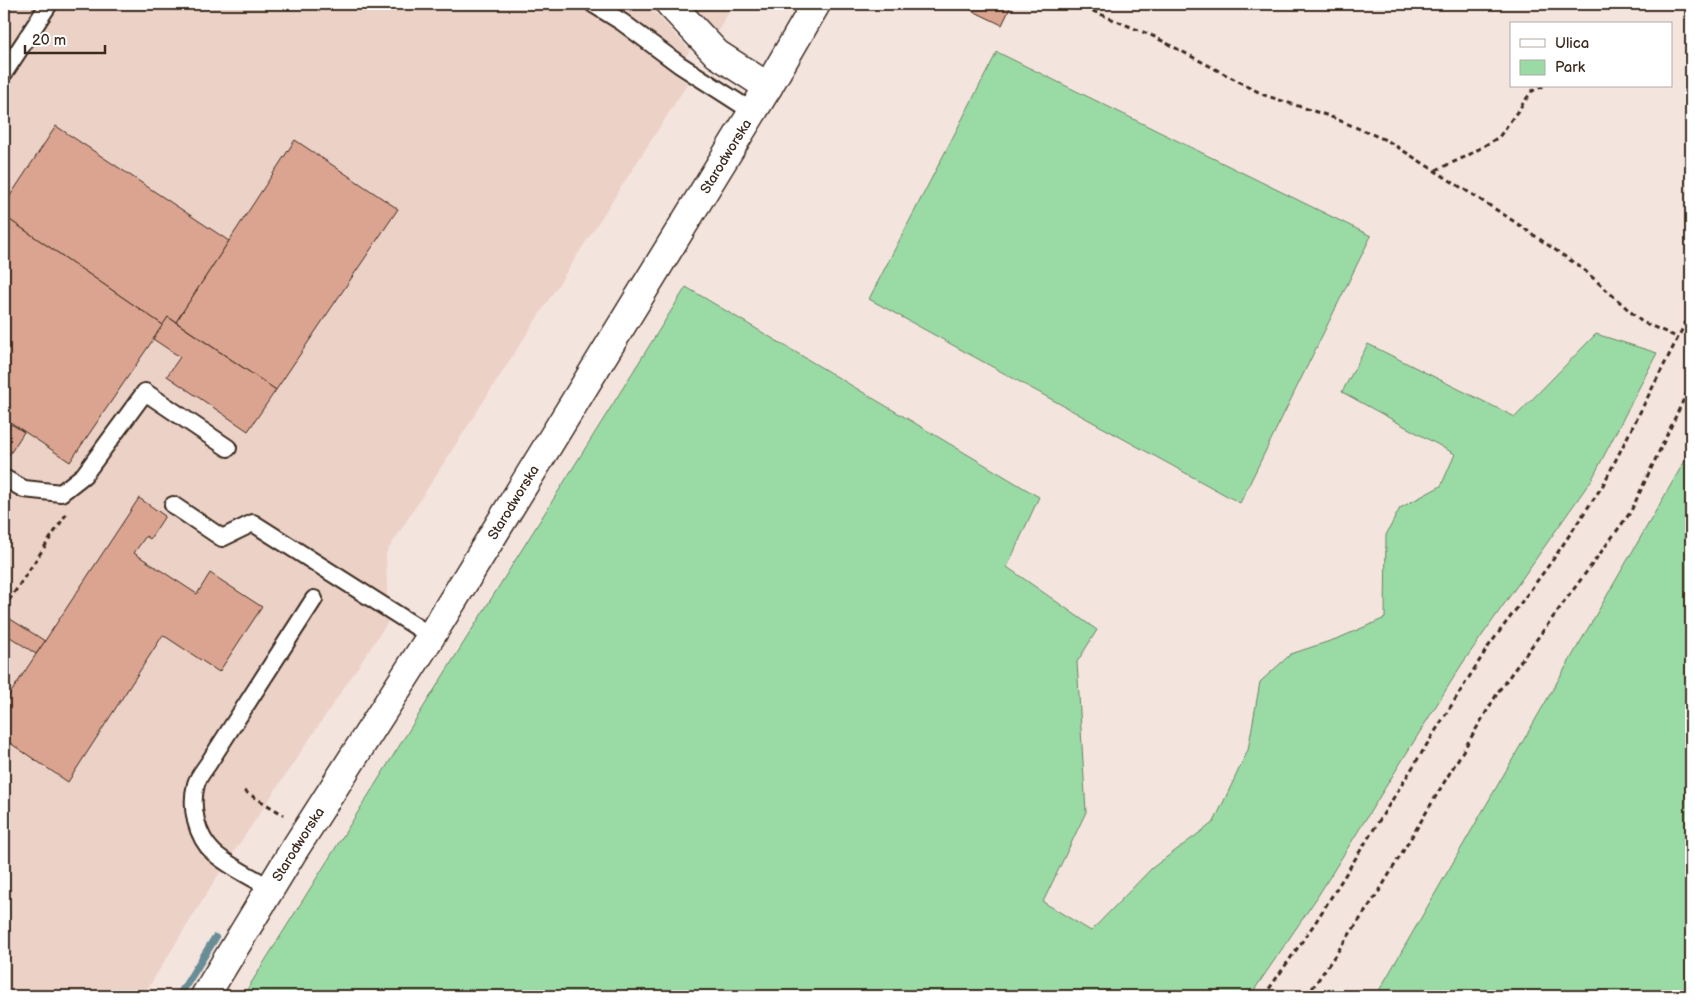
<svg xmlns="http://www.w3.org/2000/svg" width="1695" height="1000" viewBox="0 0 1695 1000" font-family="'Balsamiq Sans',sans-serif">
<style>
.built{fill:#ecd1c7}
.green{fill:#9adba5;stroke:#6a8262}
.lines{fill:none;stroke-linecap:round;stroke-linejoin:round}
.stream{stroke:#688d96;stroke-width:8}
.building{fill:#daa490;stroke:#3b2a1e}
.service-casing{stroke:#3b2a1e;stroke-width:20}
.minor-casing{stroke:#3b2a1e;stroke-width:31}
.path{stroke:#3b2a1e;stroke-width:3;stroke-dasharray:5 4;stroke-linecap:butt}
.service{stroke:#fff;stroke-width:16}
.minor{stroke:#fff;stroke-width:28}
.labels{text-anchor:middle;stroke-width:4;stroke-linejoin:round;paint-order:stroke}
.street-label{font-size:14px;fill:#3b2a1e;stroke:#fff}
</style>
<rect width="100%" height="100%" fill="#f4e4de"/>
<filter id="ink" filterUnits="userSpaceOnUse"><feTurbulence type="fractalNoise" baseFrequency=".02" numOctaves="2"/><feDisplacementMap in="SourceGraphic" scale="10" xChannelSelector="R" yChannelSelector="G"/><feConvolveMatrix kernelMatrix="1 2 1 2 8 2 1 2 1" color-interpolation-filters="sRGB"/></filter>
<g filter="url(#ink)">
<g class="built">
<polygon points="4,4 647,4 690,50 674,74 688,83 386,553 388,622 219,874 143,996 4,996"/>
<polygon points="686,4 733,4 716,35"/>
</g>
<g class="green">
<polygon points="997,52 1371,236 1240,503 869,299"/>
<polygon points="686,287 1039,497 1007,567 1097,630 1077,662 1086,812 1043,902 1091,931 1152,868 1214,822 1248,750 1260,682 1291,654 1339,638 1385,618 1386,535 1400,508 1441,486 1455,454 1342,392 1368,344 1515,417 1596,334 1657,353 1592,479 1462,664 1316,899 1250,996 243,996"/>
<polygon points="1691,450 1691,996 1375,996 1380,989"/>
</g>
<g class="lines">
<polyline class="stream" points="179,996 215,938"/>
</g>
<g class="building">
<polygon points="974,4 1012,4 1002,25 971,10"/>
<polygon points="56,126 229,241 176,322 168,317 163,325 4,216 4,205"/>
<polygon points="295,140 398,209 276,390 176,322"/>
<polygon points="4,216 163,325 70,462 4,418"/>
<polygon points="168,317 276,390 248,431 167,376 180,357 153,339"/>
<polygon points="11,424 24,432 4,463 4,435"/>
<polygon points="139,498 165,516 150,539 146,536 134,553 197,594 210,573 262,607 219,672 163,635 68,782 4,739 4,703"/>
<polygon points="4,615 45,641 36,654 4,633"/>
</g>
<g class="lines">
<g class="service-casing">
<g id="service">
<polyline points="593,4 622,22 680,65 753,112"/>
<polyline points="4,73 49,4"/>
<polyline points="4,478 24,489 61,493 84,475 145,392 228,448"/>
<polyline points="173,505 222,538 253,523 431,636"/>
<path d="M 270,888 C 252,877 230,867 214,853 C 196,836 190,807 196,784 C 198,777 204,770 208,764 L 314,599"/>
</g>
</g>
<g class="minor-casing">
<g id="minor">
<polyline points="670,4 717,54 768,87"/>
<path id="s1" d="M 205,996 L 292,853 L 431,636 L 768,87 L 816,4"/>
</g>
</g>
<g class="path">
<polyline points="1076,4 1155,37 1264,95 1329,116 1388,141 1506,216 1583,269 1642,322 1677,337"/>
<polyline points="1436,170 1467,156 1499,137 1532,91 1544,86"/>
<polyline points="4,608 67,513"/>
<polyline points="244,791 284,815"/>
<polyline points="1264,996 1315,923 1488,647 1552,561 1603,485 1691,312"/>
<polyline points="1307,996 1378,893 1500,689 1630,513 1691,384"/>
</g>
<use href="#service" class="service"/>
<use href="#minor" class="minor"/>
</g>
</g>
<g class="labels">
<g class="street-label">
<text dy="5" stroke="none"><textPath href="#s1" startOffset="988">Starodworska</textPath></text>
<text dy="5" stroke="none"><textPath href="#s1" startOffset="582">Starodworska</textPath></text>
<text dy="5" stroke="none"><textPath href="#s1" startOffset="178">Starodworska</textPath></text>
</g>
</g>
<rect width="1695" height="1000" fill="none" stroke="#fff" stroke-width="20"/>
<rect x="10" y="10" width="1675" height="980" fill="none" stroke="#3b2a1e" stroke-width="2" filter="url(#ink)"/>
<rect x="1510" y="22" width="162" height="65" fill="#ffffff" stroke="#b1aaa5"/>
<rect x="1520" y="39" width="25" height="8" fill="#ffffff" stroke="#b1aaa5"/>
<text x="1555" y="48" font-size="15" fill="#3b2a1e">Ulica</text>
<rect x="1520" y="60" width="25" height="15" fill="#9adba5" stroke="#b1aaa5"/>
<text x="1555" y="72" font-size="15" fill="#3b2a1e">Park</text>
<path d="M25 45v8h80v-8" fill="none" stroke="#3b2a1e" stroke-width="2.5"/>
<text x="32" y="45" font-size="15" fill="#3b2a1e" stroke="#ffffff" stroke-width="4" paint-order="stroke">20 m</text>
</svg>
